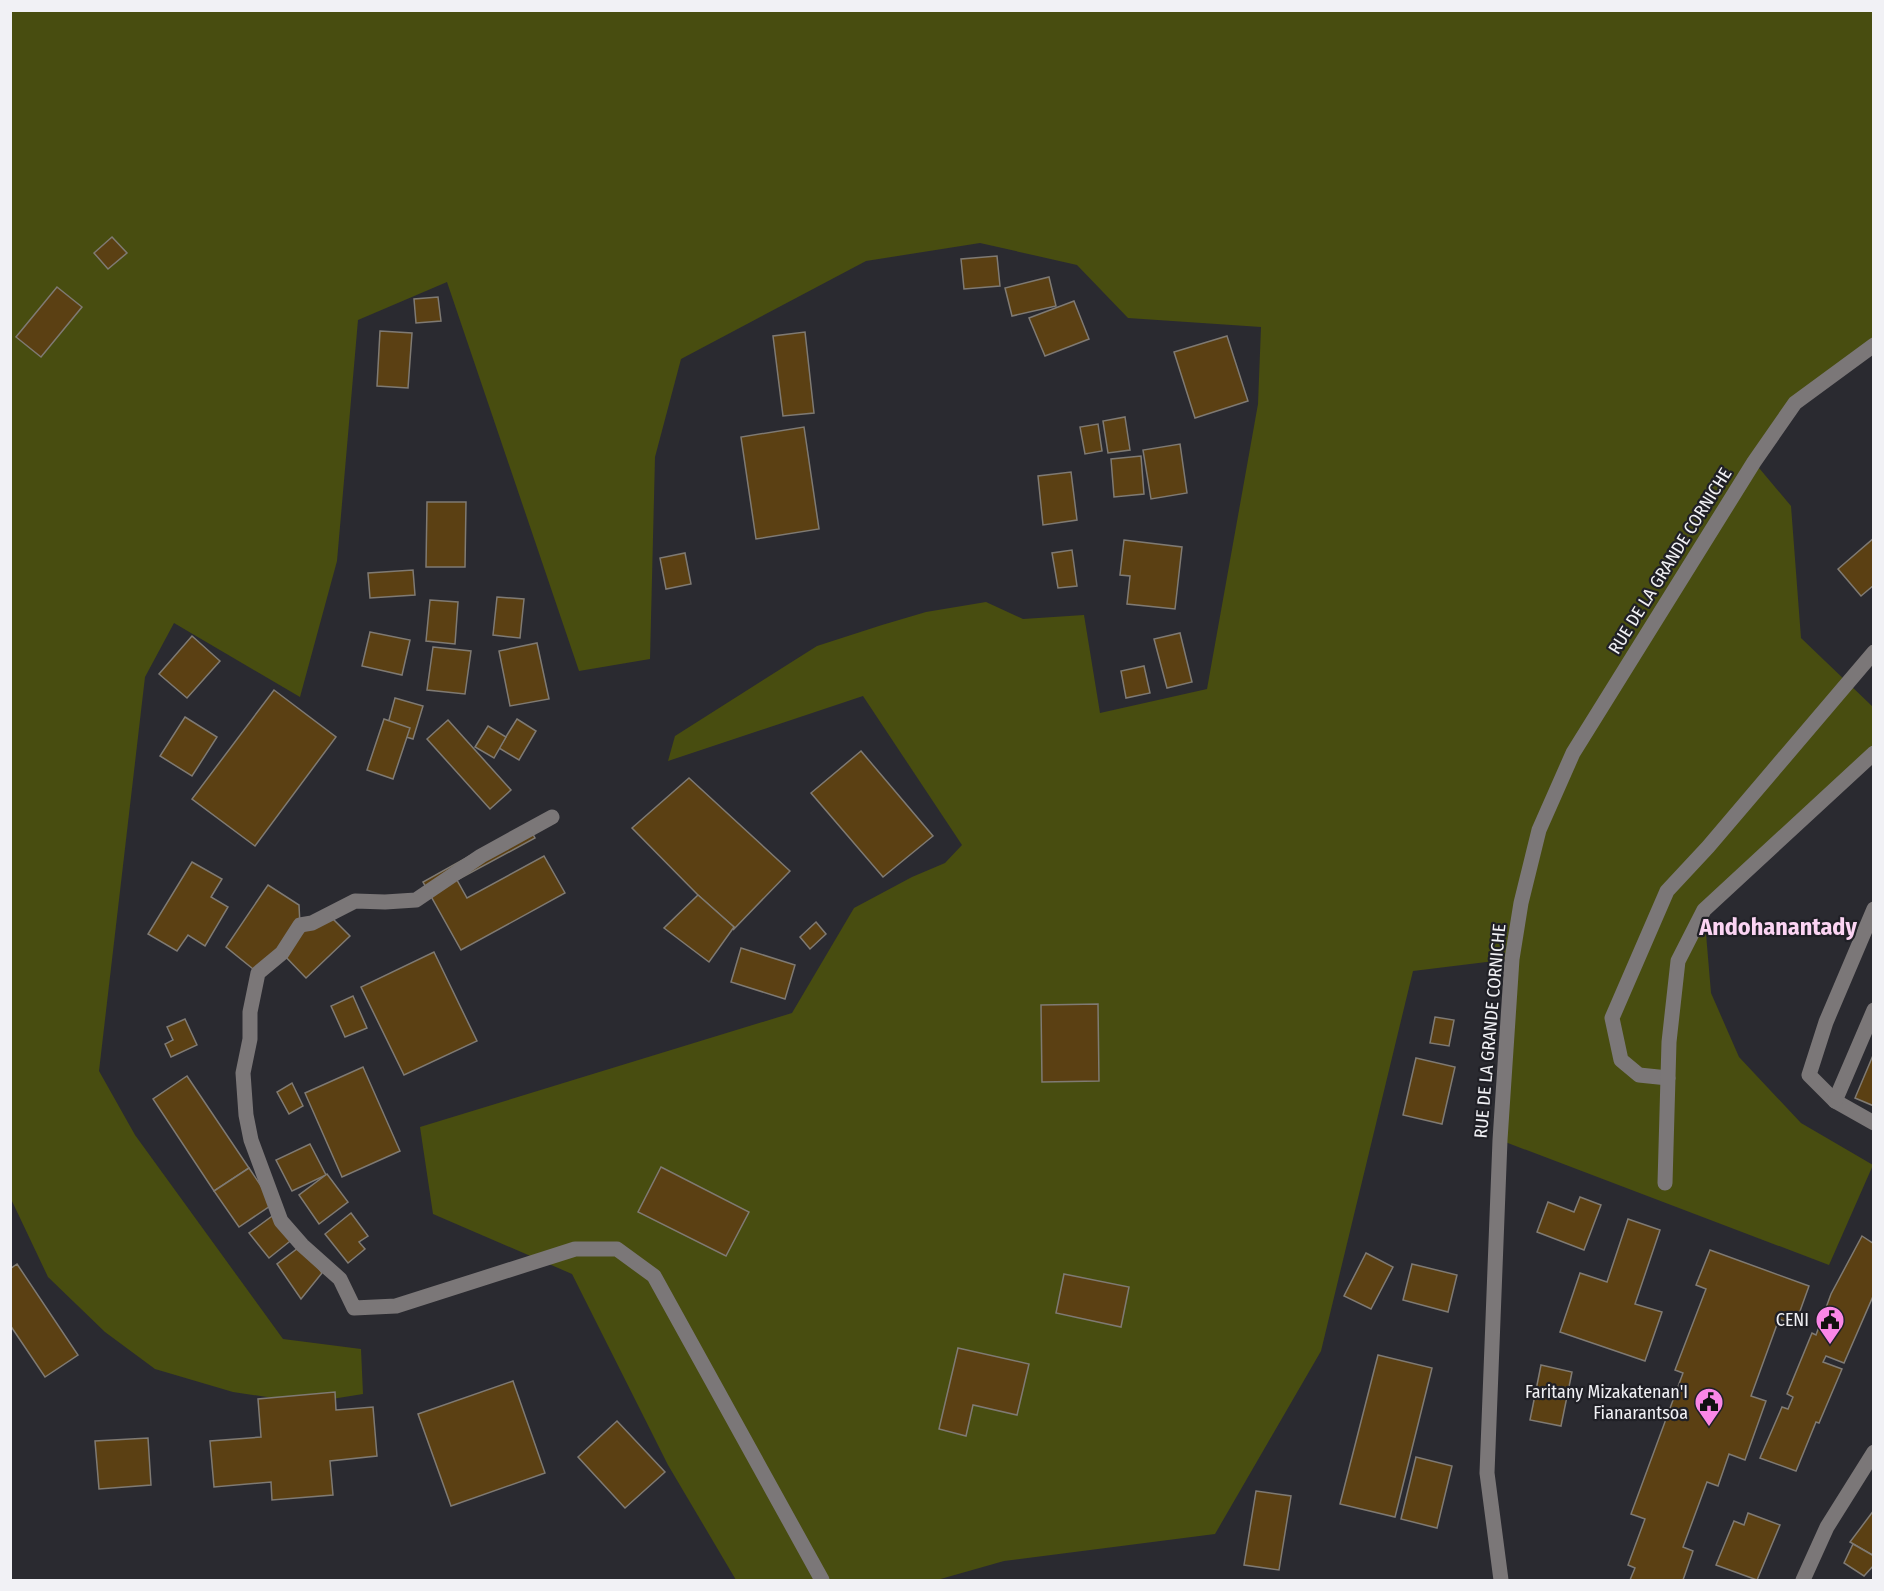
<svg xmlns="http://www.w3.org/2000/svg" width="1884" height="1591" viewBox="0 0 1884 1591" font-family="'Fira Sans Condensed',sans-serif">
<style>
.green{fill:#484d10}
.building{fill:#5b4013;stroke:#7f7a73;stroke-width:1.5}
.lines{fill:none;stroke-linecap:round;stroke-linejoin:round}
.minor{stroke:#7b7778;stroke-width:15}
.labels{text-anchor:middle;stroke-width:4.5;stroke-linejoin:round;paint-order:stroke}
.street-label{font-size:18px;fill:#f1f1f5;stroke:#202026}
.poi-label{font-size:18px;fill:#f1f1f5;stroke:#202026;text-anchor:end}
.district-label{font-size:24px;font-weight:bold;fill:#fbd4f3;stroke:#202026}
</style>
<rect width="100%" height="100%" fill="#2a2a30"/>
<polygon class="green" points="11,11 1873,11 1873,345 1795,403 1754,462 1791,506 1801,638 1873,707 1873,753 1704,910 1711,993 1739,1057 1801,1123 1873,1165 1829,1265 1500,1140 1511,959 1413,971 1321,1351 1215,1534 1004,1561 937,1580 736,1580 668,1465 572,1274 433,1214 420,1127 792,1013 854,908 912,877 945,863 962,845 863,696 668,761 675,736 817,646 882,625 926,612 986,602 1023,619 1084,615 1100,713 1207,689 1258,404 1261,327 1128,318 1077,265 980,243 866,261 681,359 655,457 650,659 579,671 447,282 358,320 337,561 300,697 174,623 145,677 99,1071 135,1135 283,1339 361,1349 363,1394 307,1403 233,1392 155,1369 105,1332 48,1277 11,1199"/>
<g class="building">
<polygon points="112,237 127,253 108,269 94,253"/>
<polygon points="997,256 1000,286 964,289 961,259"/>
<polygon points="1049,277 1056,306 1012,316 1005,288"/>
<polygon points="57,287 82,307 41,357 16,337"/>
<polygon points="438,297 441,321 416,323 414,299"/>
<polygon points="1074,301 1089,339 1045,356 1029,318"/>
<polygon points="380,331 412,333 408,388 377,386"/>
<polygon points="805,332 814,413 783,416 773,336"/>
<polygon points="1227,336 1248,401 1195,418 1174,352"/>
<polygon points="1125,417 1130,450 1108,453 1103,421"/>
<polygon points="1098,424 1102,451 1085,454 1080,427"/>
<polygon points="804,427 819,529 756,539 741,437"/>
<polygon points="1180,444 1187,493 1151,499 1143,450"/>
<polygon points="1141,456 1144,494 1114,497 1111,459"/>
<polygon points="1071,472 1077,520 1043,525 1038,476"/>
<polygon points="427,502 466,502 465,567 426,567"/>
<polygon points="1874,538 1874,585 1861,596 1838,569"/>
<polygon points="1124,540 1182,547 1175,609 1127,604 1130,576 1120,575"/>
<polygon points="1072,550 1077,586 1058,588 1052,553"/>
<polygon points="685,553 691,584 666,589 660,558"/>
<polygon points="413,570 415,595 370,598 368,573"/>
<polygon points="497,597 524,599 520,638 493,635"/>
<polygon points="430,600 458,602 455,644 426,641"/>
<polygon points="370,632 410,640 402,675 362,666"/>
<polygon points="1180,633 1192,682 1167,688 1154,639"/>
<polygon points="192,636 220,661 187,698 159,674"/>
<polygon points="537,643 549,699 510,706 499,651"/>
<polygon points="433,647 471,651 465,694 427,690"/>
<polygon points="1144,666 1150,693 1126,698 1121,671"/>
<polygon points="274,690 336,737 255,846 192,799"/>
<polygon points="395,698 423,706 413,739 386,731"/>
<polygon points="185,717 217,737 192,776 160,756"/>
<polygon points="384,719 410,728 393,779 367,770"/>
<polygon points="517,719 536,731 519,760 499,748"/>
<polygon points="448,720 511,790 490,809 427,739"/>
<polygon points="488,726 506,737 494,758 475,747"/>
<polygon points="861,751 933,836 883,877 811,793"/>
<polygon points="689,778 790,871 733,930 734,927 698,895 632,828"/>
<polygon points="527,824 535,838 457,880 467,898 544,856 565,893 461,950 423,882"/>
<polygon points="192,862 222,879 211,897 228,907 205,946 188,935 177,951 148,934"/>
<polygon points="268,885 299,905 300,925 258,973 226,947"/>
<polygon points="698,895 734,927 709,962 664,928"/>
<polygon points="325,911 350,936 306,978 282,953"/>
<polygon points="816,922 826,934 810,949 800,937"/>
<polygon points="741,948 795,965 785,999 731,982"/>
<polygon points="434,952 477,1041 404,1075 361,987"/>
<polygon points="353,996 367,1028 345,1037 331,1006"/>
<polygon points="1098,1004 1099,1081 1042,1082 1041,1005"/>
<polygon points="1435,1017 1454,1020 1449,1046 1430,1043"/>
<polygon points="185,1019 197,1045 171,1057 165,1044 173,1040 167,1027"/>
<polygon points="1874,1053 1874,1106 1855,1098"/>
<polygon points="1416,1058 1455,1067 1442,1124 1403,1115"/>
<polygon points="363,1067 400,1151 342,1177 305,1093"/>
<polygon points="187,1076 249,1168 214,1191 153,1099"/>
<polygon points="292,1083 303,1106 289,1114 277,1092"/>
<polygon points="310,1144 326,1175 292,1191 276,1160"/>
<polygon points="661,1167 749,1212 726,1256 638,1212"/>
<polygon points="249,1168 273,1204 239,1227 214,1191"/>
<polygon points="327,1174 348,1202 319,1224 299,1195"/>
<polygon points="1580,1197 1601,1205 1584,1250 1537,1232 1548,1202 1574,1212"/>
<polygon points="351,1213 368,1236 359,1242 365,1249 348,1263 325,1234"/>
<polygon points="275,1214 294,1238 269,1258 249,1233"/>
<polygon points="1628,1219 1660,1230 1635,1304 1662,1312 1645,1361 1560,1332 1580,1273 1607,1282"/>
<polygon points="1862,1236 1874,1244 1874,1294 1844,1363 1826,1356 1823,1362 1842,1369 1819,1423 1816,1422 1796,1471 1760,1458 1782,1407 1788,1409 1793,1397 1787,1394 1812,1333 1816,1335 1831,1294"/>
<polygon points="302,1245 322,1273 301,1299 277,1264"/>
<polygon points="1710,1250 1809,1286 1795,1325 1779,1319 1751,1396 1766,1401 1745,1460 1729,1454 1718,1486 1707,1482 1683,1547 1693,1551 1683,1580 1630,1580 1635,1568 1628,1565 1645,1519 1631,1514 1683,1373 1675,1370 1706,1289 1696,1285"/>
<polygon points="1366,1253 1393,1267 1371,1309 1344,1296"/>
<polygon points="17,1264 78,1355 45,1377 10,1325 10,1269"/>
<polygon points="1412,1264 1457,1275 1448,1312 1403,1300"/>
<polygon points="1064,1274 1129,1287 1121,1327 1056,1313"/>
<polygon points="958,1348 1029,1364 1017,1415 973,1405 966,1436 939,1429"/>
<polygon points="1378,1355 1432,1368 1395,1517 1340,1504"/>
<polygon points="1541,1365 1572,1372 1561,1426 1530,1420"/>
<polygon points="513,1381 545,1473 451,1506 418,1414"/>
<polygon points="335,1392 336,1410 373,1407 377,1456 330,1461 333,1495 272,1500 271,1482 214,1487 210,1441 261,1437 258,1399"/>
<polygon points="617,1421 665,1472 625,1508 578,1457"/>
<polygon points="148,1438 151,1485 99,1489 95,1441"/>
<polygon points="1416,1457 1452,1466 1437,1528 1401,1519"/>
<polygon points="1256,1491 1291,1496 1279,1570 1244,1565"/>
<polygon points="1874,1510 1874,1556 1850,1542"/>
<polygon points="1748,1513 1780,1525 1757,1580 1716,1565 1734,1521 1744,1525"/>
<polygon points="1853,1544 1874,1556 1874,1565 1864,1576 1844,1563"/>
</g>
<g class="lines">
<g class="minor">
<polyline points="552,817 481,856 416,900 385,902 355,901 312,923 300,925 282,953 258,973 250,1012 250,1039 243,1073 246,1115 251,1140 281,1221 302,1245 340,1279 354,1308 396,1306 575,1249 617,1249 654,1276 822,1580"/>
<polyline points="1874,909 1826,1022 1809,1075 1835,1101 1874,1123"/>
<polyline points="1668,1078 1639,1075 1621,1060 1612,1018 1667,891 1708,847 1874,652"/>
<polyline points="1835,1101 1874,1010"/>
<polyline points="1665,1183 1669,1042 1678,961 1704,910 1874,753"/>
<polyline points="1501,1580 1487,1473 1500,1140 1512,959 1521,903 1539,830 1573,753 1754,462 1795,403 1874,345"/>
<polyline points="1803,1580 1827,1527 1874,1452"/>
</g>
</g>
<defs>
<g id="civic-pin" transform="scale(1.5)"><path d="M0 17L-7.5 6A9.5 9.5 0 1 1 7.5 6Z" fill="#fa87e7" stroke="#202026"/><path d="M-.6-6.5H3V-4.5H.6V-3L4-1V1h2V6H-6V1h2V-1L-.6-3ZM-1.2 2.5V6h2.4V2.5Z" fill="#111"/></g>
</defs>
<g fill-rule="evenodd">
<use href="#civic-pin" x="1830" y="1320"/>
<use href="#civic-pin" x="1709" y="1402"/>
</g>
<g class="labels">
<g class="street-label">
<text transform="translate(1670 561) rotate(-58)" y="6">RUE DE LA GRANDE CORNICHE</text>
<text transform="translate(1490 1031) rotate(-85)" y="6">RUE DE LA GRANDE CORNICHE</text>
</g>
<g class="poi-label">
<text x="1809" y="1326">CENI</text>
<text x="1688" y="1398">Faritany Mizakatenan'I<tspan x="1688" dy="21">Fianarantsoa</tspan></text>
</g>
<g class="district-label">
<text x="1778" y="935">Andohanantady</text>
</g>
</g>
<rect width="1884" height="1591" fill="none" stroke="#f1f1f5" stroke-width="24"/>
</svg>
